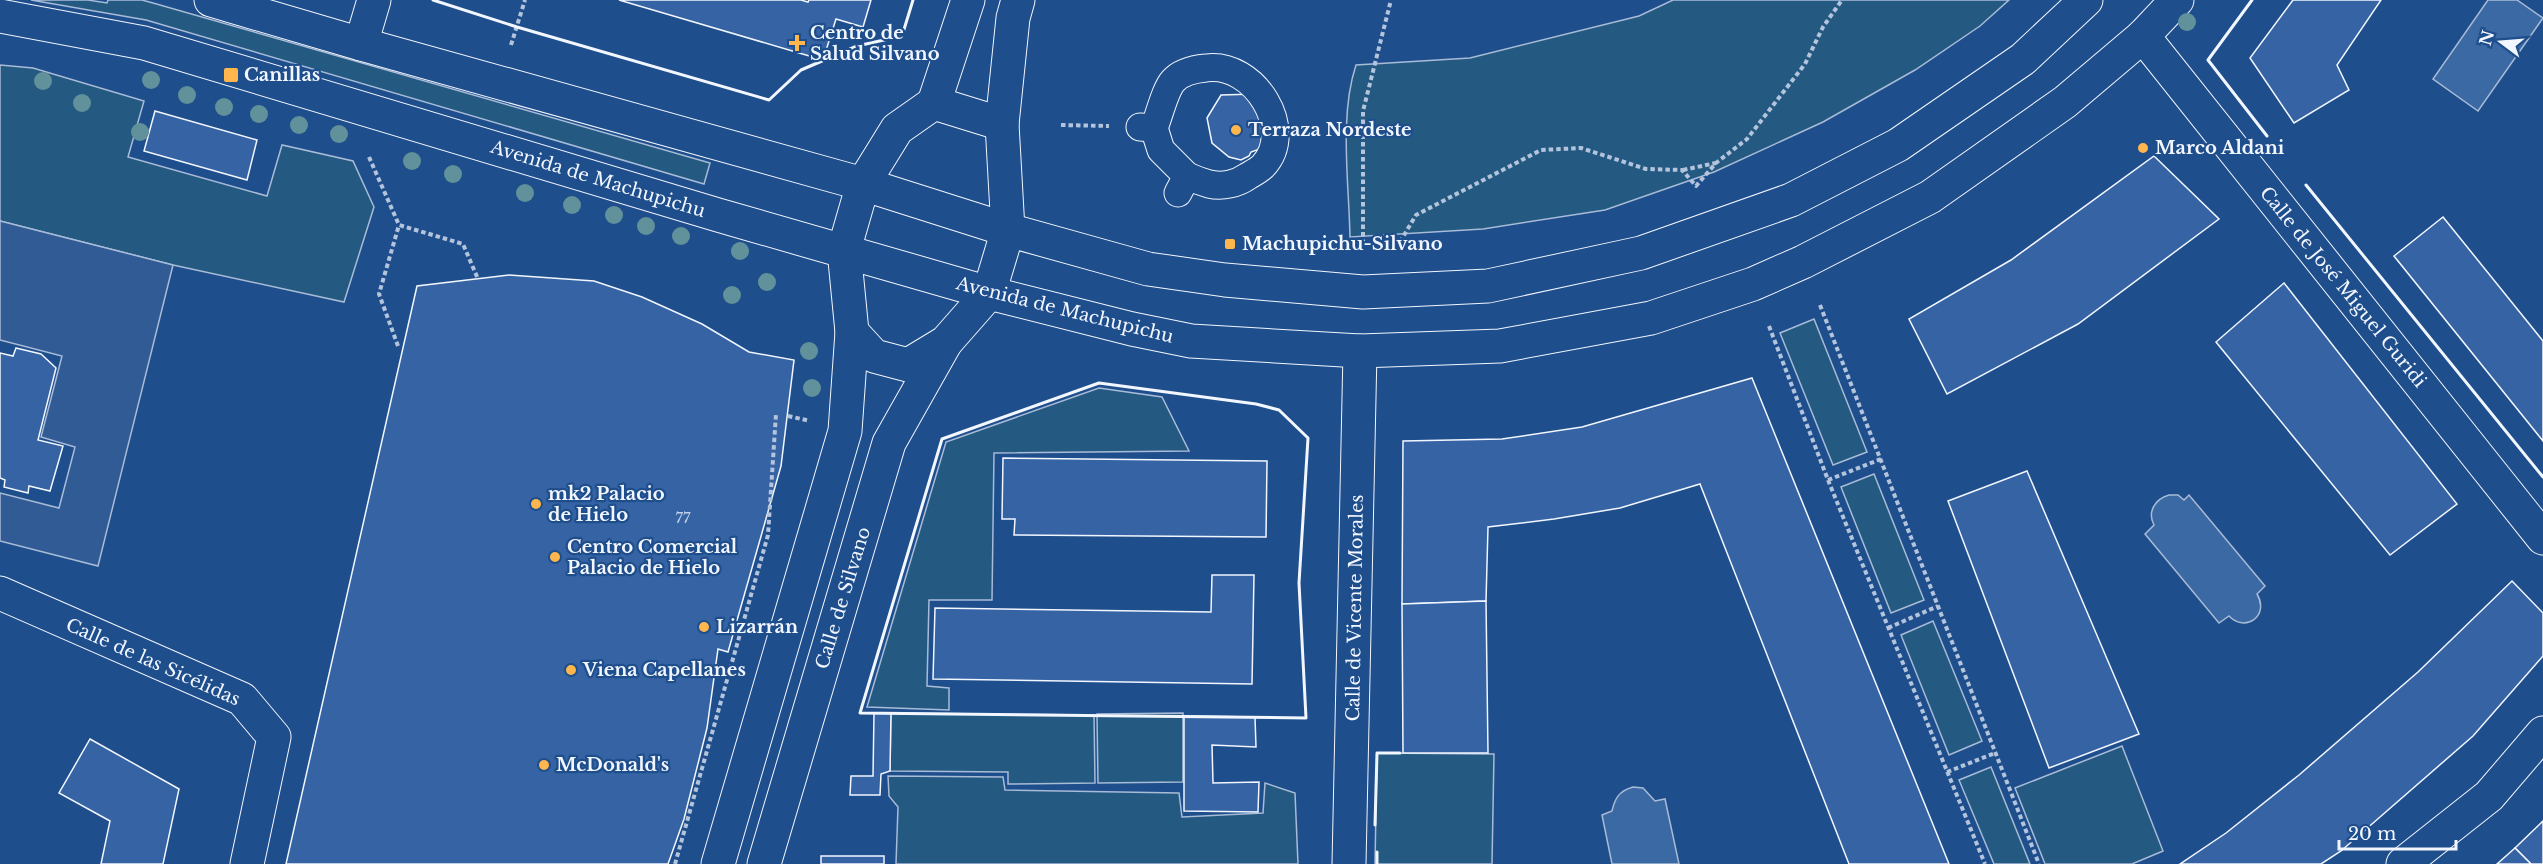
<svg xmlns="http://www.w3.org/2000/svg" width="2543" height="864" viewBox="0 0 2543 864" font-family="'Libre Baskerville',serif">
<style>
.green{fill:#245a82;stroke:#a8bbd7;stroke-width:1.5}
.parking{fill:#305b95;stroke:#a8bbd7;stroke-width:1.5}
.water{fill:#3b69a3;stroke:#a8bbd7;stroke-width:1.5}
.building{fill:#3563a3;stroke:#f2f6ff;stroke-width:1.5}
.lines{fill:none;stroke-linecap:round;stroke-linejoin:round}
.pedestrian-casing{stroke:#f2f6ff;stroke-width:29}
.minor-casing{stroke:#f2f6ff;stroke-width:35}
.tertiary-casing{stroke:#f2f6ff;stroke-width:35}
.path{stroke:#b3c4dc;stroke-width:4;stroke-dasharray:4.5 3;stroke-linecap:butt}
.pedestrian{stroke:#1f4e8c;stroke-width:27}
.minor{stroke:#1f4e8c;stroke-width:33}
.tertiary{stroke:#1f4e8c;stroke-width:33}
.wall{stroke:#f2f6ff;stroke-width:3}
.tree{fill:#61919a}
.poi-dot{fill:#ffb74d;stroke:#1f4e8c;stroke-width:2}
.labels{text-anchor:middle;stroke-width:4.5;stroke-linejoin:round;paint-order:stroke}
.number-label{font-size:15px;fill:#c3d1e8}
.poi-label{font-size:18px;font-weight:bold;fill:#f2f6ff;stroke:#1f4e8c;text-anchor:start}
.street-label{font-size:18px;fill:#f2f6ff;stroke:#1f4e8c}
</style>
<rect width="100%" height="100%" fill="#1f4e8c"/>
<g class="green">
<polygon points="31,0 88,0 107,3 108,0 142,0 153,3 710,163 704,184 146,20"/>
<path d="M 1673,0 L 2009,0 L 1980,26 L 1915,70 L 1823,122 L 1714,172 L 1605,210 L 1483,229 L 1350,237 C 1349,183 1339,116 1356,65 L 1470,58 L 1639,16 Z"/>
<polygon points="0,65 33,68 144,101 128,157 267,196 282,145 353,161 374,207 344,302 173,265 0,221"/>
<polygon points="1814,319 1867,452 1833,465 1780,333"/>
<polygon points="1099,388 1162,397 1189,451 994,453 992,600 929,600 927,686 949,688 949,710 867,707 946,442"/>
<polygon points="1874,474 1924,600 1891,613 1841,487"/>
<polygon points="1933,621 1982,741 1949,755 1901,635"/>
<polygon points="891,713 1094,715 1095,783 1008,784 1008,772 890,771"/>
<polygon points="1183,713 1183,782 1098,783 1097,714"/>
<polygon points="2122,746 2163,851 2132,864 2045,864 2015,788"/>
<polygon points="1377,753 1494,754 1492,864 1375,864"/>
<polygon points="1991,767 2030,864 1994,864 1959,780"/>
<polygon points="888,776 1003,777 1005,790 1179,793 1182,817 1263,813 1265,783 1295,793 1298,864 896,864 898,807 889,796"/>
</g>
<polygon class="parking" points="0,221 173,265 98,566 0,541 0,493 59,508 75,447 41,437 62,356 0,340"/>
<g class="water">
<polygon points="2488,0 2517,0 2543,18 2478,111 2433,79"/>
<path d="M 2169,495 L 2178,495 L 2184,500 L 2189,495 L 2265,586 L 2257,594 C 2270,616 2245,633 2229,616 L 2219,623 L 2145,534 L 2154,525 C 2147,512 2155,499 2169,495 Z"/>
<path d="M 1633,787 L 1643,788 L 1655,801 L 1665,799 L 1679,864 L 1612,864 L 1602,815 L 1612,811 C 1615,798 1619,791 1633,787 Z"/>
</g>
<g class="building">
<polygon points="619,0 801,0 808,2 809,0 871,0 863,27 836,19 823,60"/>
<polygon points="2293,0 2381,0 2337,65 2349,90 2294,123 2250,58"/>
<polygon points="1255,94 1265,147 1251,152 1249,156 1241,160 1229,157 1212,143 1207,118 1221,95"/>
<polygon points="155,111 257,140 247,180 144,151"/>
<polygon points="2154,156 2219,219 2078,324 1947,394 1909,319 2011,260"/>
<polygon points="2443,217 2543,341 2543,441 2394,256"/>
<polygon points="509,275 594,281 642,297 702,324 749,352 794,360 781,466 728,652 718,649 707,728 684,819 668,864 286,864 417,286"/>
<polygon points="2284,283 2457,504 2390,555 2216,342"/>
<polygon points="16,348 41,354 56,368 38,440 63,446 50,491 29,486 28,493 4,487 5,480 0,478 0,353 13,356"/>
<polygon points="1752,378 1949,864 1849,864 1700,484 1620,508 1554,519 1488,527 1486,601 1402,604 1403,441 1502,439 1582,427"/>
<polygon points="1003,458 1267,461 1266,537 1014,535 1015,519 1002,519"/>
<polygon points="2027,471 2139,734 2049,768 1948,501"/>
<polygon points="1212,575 1254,575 1252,684 933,679 935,608 1211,612"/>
<polygon points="2512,581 2543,613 2543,656 2473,736 2341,851 2321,864 2180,864 2226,833 2299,775 2418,672"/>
<polygon points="1486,601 1488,753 1403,753 1402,604"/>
<polygon points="874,713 891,713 890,771 881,774 880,795 850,795 851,776 873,776"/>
<polygon points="1184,716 1255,717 1256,747 1212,745 1213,783 1259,782 1258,812 1184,811"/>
<polygon points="90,739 179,789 163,864 101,864 110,821 59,793"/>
<polygon points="2543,821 2543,864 2531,864 2515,848"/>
<polygon points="2515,848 2531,864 2497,864"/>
<rect x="821" y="856" width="63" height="8"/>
</g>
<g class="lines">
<g class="pedestrian-casing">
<g id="pedestrian">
<path d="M 1140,127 L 1154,128 C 1159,116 1165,90 1173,81 C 1181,72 1195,69 1206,68 C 1254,61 1297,130 1263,166 C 1259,170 1253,173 1248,176 C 1237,184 1222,187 1209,184 C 1202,182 1194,179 1187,176 L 1178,193"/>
<polyline points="1154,128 1161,150 1187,176"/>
</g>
</g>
<g class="minor-casing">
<g id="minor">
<polyline points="2143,36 2543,538"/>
<polyline points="361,44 374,0"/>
<polyline points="0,593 242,699 274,737 247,864"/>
<polyline points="1349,864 1360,351"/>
<polyline points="2403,864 2489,796 2543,733"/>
</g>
</g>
<g class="tertiary-casing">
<g id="tertiary">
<polyline points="211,0 361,44 863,184 1008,230 1148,269 1225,280 1363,292 1488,286 1641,253 1791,200 1898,145 2023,59 2086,0"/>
<polyline points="0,16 144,43 718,215 989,293 1132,329 1191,341 1360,351 1500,346 1651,318 1753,284 1803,262 1930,197 2065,102 2143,36 2177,0"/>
<polyline points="934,103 968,0"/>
<polyline points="934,103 1002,124"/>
<polyline points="852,332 874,356 908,365 946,342 989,293 1008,230 1002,124 1013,18 1018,0"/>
<polyline points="718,864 845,431 852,332 844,250 863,184 897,129 934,103"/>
<polyline points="764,864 889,443 946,342"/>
</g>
</g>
<g class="path">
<polyline points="511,45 525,0"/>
<polyline points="1061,125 1109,126"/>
<polyline points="369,157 399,225 463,244 478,279"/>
<polyline points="1683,170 1716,163"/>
<polyline points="1400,242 1416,215 1541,150 1581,148 1646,169 1682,170 1696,186 1716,163 1747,139 1805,64 1823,27 1842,0"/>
<polyline points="1363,244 1363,111 1391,0"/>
<polyline points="1820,305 2039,864"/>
<polyline points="1769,326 1828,480 1985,864"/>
<polyline points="398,346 379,294 399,225"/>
<polyline points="788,416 810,421"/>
<polyline points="1828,480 1881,459"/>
<polyline points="1888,628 1938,606"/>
<polyline points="1947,772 1995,753"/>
<polyline points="675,864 768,535 776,414"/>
</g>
<use href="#pedestrian" class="pedestrian"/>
<use href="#minor" class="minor"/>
<use href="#tertiary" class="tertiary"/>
<g class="wall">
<polyline points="433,0 517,27 769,100 801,70 857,46 902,36 913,0"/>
<polyline points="2252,0 2208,60 2267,136"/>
<polyline points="2306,185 2543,477"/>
<polygon points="1099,383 1256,404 1279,410 1308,438 1299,583 1306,718 860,713 942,439"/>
<polyline points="1375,825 1377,753 1400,753"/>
<polyline points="1377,864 1377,852"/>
</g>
</g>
<g class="tree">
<circle cx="2187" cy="22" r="9"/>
<circle cx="151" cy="80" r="9"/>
<circle cx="43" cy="81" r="9"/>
<circle cx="187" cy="95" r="9"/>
<circle cx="82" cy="103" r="9"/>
<circle cx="224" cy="107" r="9"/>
<circle cx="259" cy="114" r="9"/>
<circle cx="299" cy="125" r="9"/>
<circle cx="140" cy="132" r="9"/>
<circle cx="339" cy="134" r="9"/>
<circle cx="412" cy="161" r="9"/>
<circle cx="453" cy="174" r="9"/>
<circle cx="525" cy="193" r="9"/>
<circle cx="572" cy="205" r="9"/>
<circle cx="614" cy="215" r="9"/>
<circle cx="646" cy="226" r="9"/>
<circle cx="681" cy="236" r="9"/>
<circle cx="740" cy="251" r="9"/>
<circle cx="767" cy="282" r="9"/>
<circle cx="732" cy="295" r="9"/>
<circle cx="809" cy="351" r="9"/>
<circle cx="812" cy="388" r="9"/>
</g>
<g class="poi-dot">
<path d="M794 34h6v6h6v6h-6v6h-6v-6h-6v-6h6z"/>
<rect x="223" y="67" width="16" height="16" rx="3"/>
<circle cx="1236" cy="130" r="6"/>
<circle cx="2143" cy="148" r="6"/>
<rect x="1224" y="238" width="12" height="12" rx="3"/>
<circle cx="536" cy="504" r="6"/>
<circle cx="555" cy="557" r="6"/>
<circle cx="704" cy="627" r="6"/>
<circle cx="571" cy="670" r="6"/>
<circle cx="544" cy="765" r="6"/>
</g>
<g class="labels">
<g class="number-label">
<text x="683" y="523">77</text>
</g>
<g class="poi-label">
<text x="810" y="39">Centro de<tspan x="810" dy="21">Salud Silvano</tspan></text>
<text x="244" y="81">Canillas</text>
<text x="1248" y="136">Terraza Nordeste</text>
<text x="2155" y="154">Marco Aldani</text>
<text x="1242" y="250">Machupichu-Silvano</text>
<text x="548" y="500">mk2 Palacio<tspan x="548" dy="21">de Hielo</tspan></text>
<text x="567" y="553">Centro Comercial<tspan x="567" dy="21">Palacio de Hielo</tspan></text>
<text x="716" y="633">Lizarrán</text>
<text x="583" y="676">Viena Capellanes</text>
<text x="556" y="771">McDonald's</text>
</g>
<g class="street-label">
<text transform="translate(598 179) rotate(17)" y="6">Avenida de Machupichu</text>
<text transform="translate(2343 287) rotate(51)" y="6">Calle de José Miguel Guridi</text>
<text transform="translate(1065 310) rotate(14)" y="6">Avenida de Machupichu</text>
<text transform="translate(843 598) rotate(-73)" y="6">Calle de Silvano</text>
<text transform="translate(1355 608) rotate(-89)" y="6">Calle de Vicente Morales</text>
<text transform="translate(153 662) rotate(24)" y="6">Calle de las Sicélidas</text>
</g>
</g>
<g transform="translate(2501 42) rotate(286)" stroke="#1f4e8c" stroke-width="4.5" paint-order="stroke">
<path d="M0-4.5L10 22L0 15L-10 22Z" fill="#f2f6ff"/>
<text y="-9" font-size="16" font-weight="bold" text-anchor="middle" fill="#f2f6ff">N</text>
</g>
<path d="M2339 840v9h117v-9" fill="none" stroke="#f2f6ff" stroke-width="3"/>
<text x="2348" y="840" font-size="18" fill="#f2f6ff" stroke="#1f4e8c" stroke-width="4.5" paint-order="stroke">20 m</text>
</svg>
